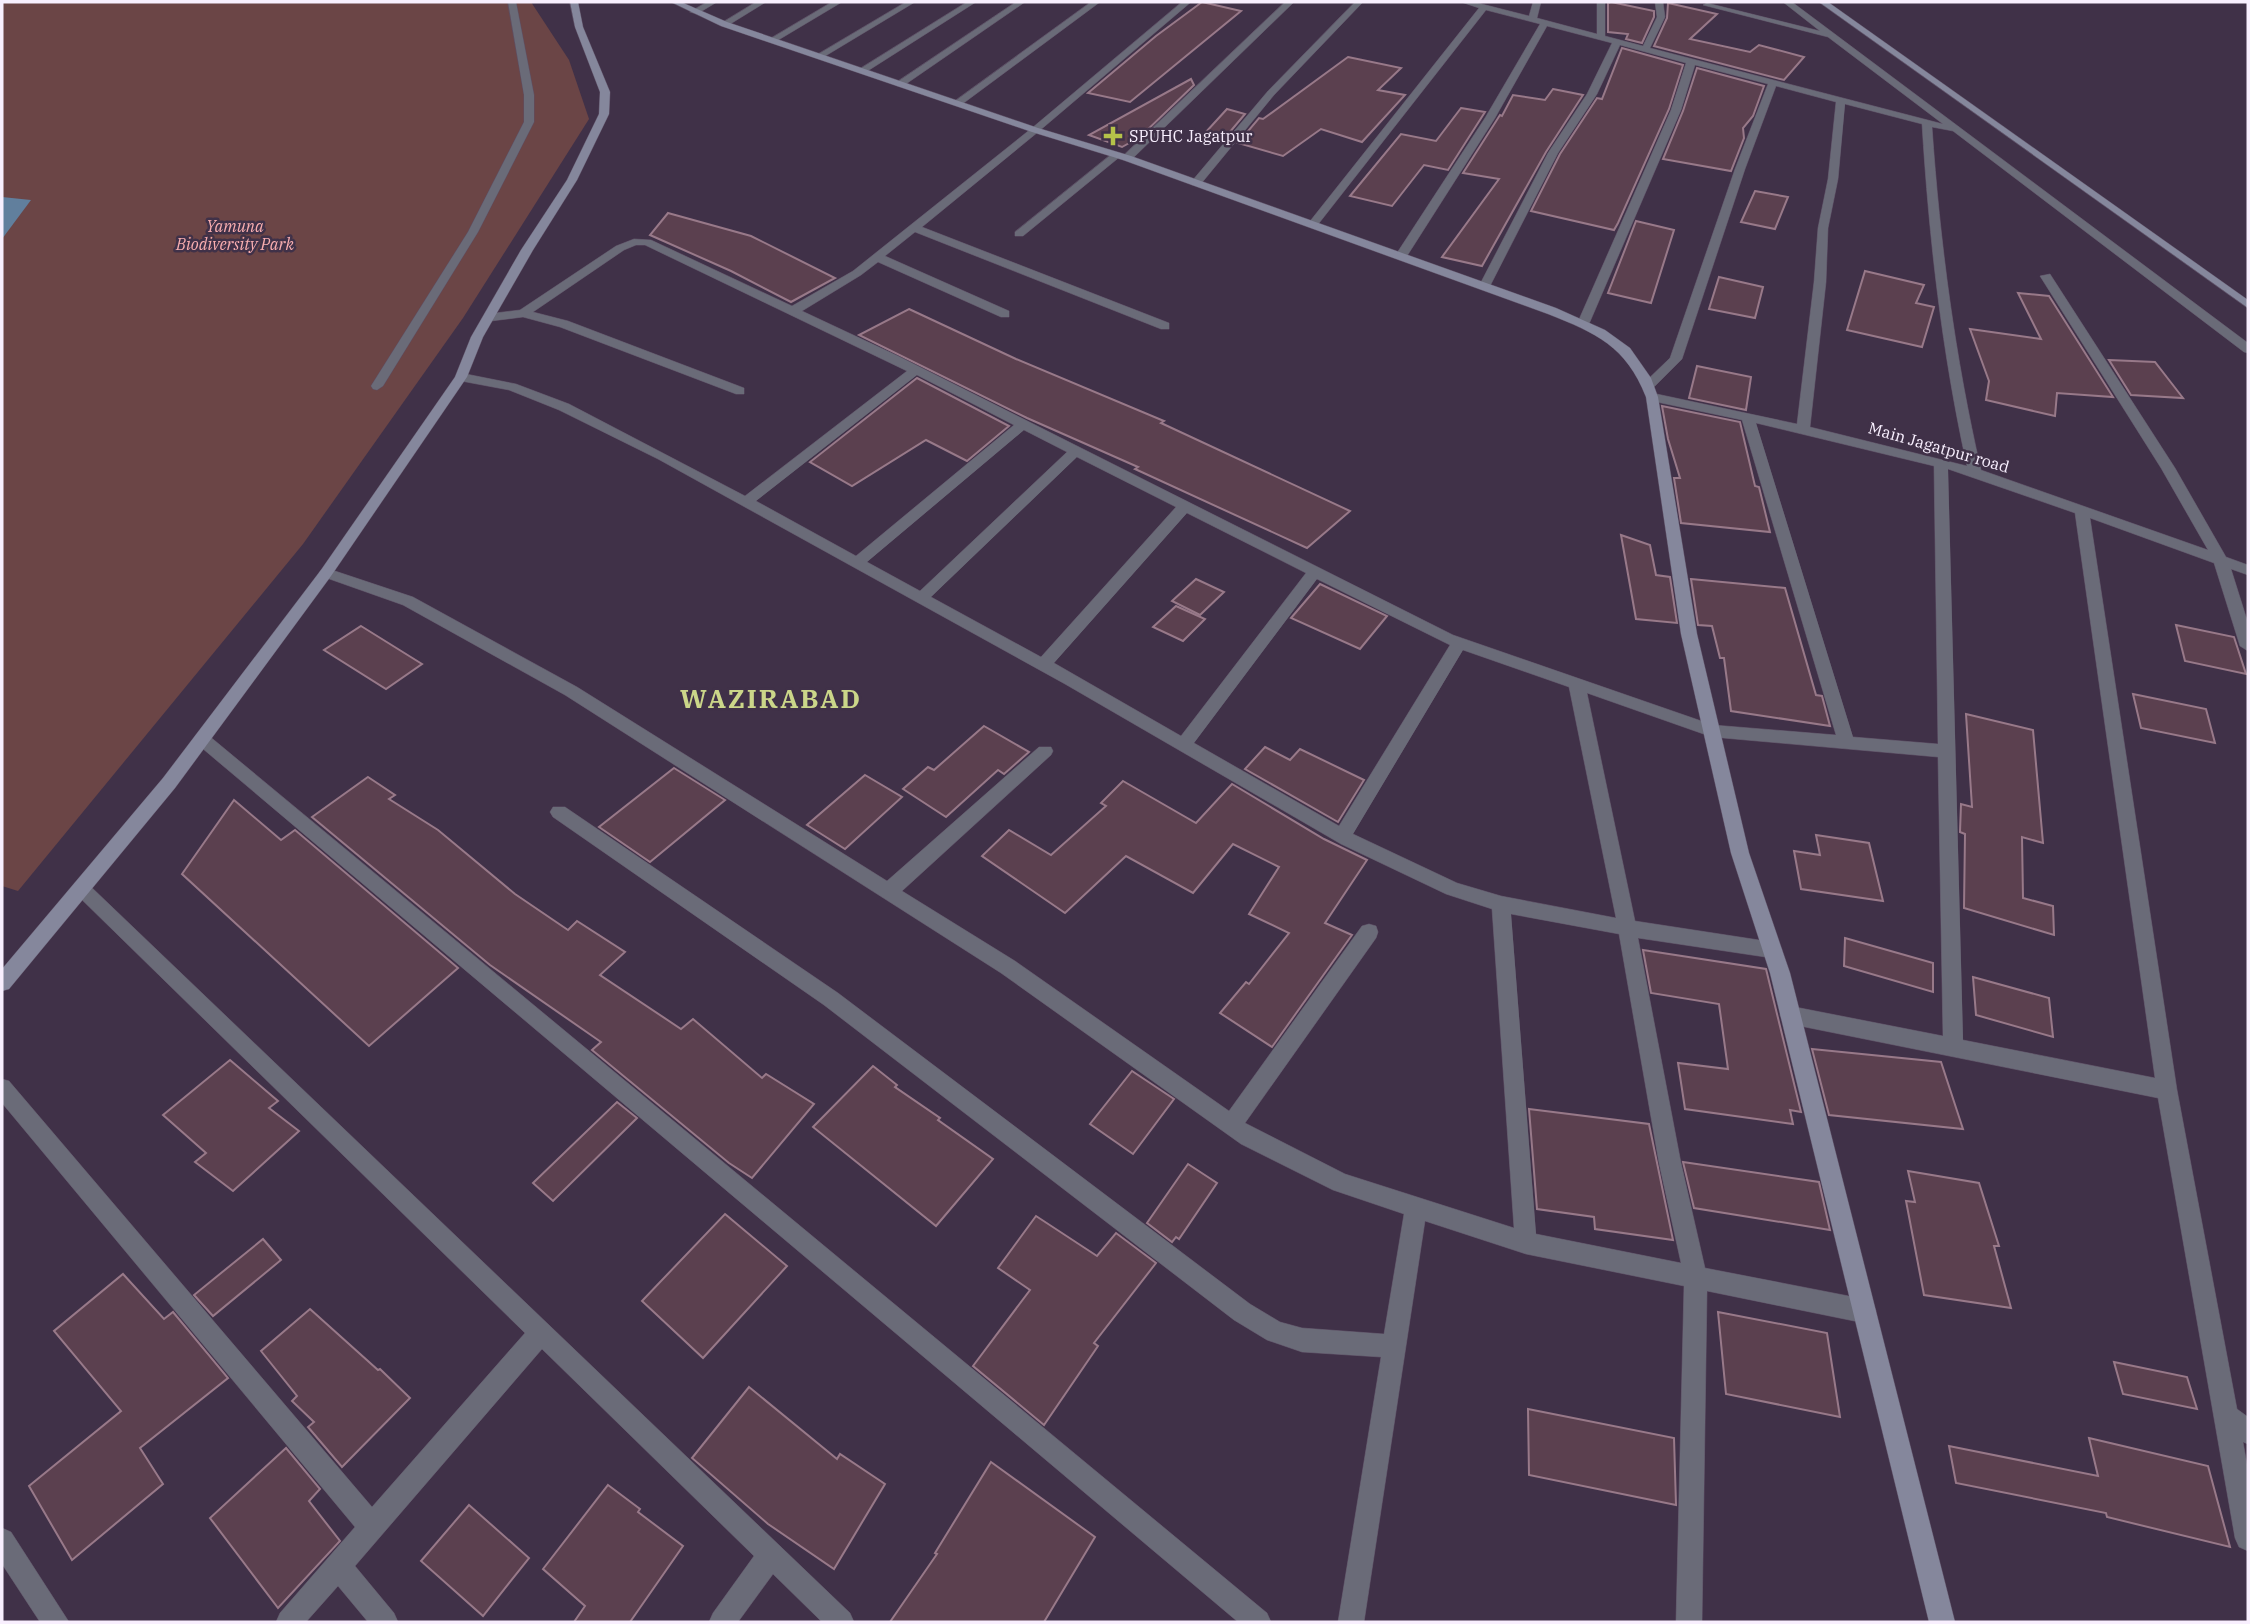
<svg xmlns="http://www.w3.org/2000/svg" width="2250" height="1624" viewBox="0 0 2250 1624" font-family="'IBM Plex Serif',serif">
<style>
.green{fill:#6b4546}
.water{fill:#617f9d}
.building{fill:#5b404f;stroke:#987989;stroke-width:2}
.lines{fill:none;stroke-linecap:round;stroke-linejoin:round}
.street-casing{stroke:#5d4f65;stroke-width:1}
.secondary-casing{stroke:#5d4f65;stroke-width:1}
.street{fill:#6a6b78;fill-rule:evenodd}
.secondary{fill:#85879c;fill-rule:evenodd}
.poi-dot{fill:#b5c249;stroke:#403148;stroke-width:2.5}
.labels{text-anchor:middle;stroke-width:5;stroke-linejoin:round;paint-order:stroke}
.far-poi-label{font-size:16px;fill:#f8effe;stroke:#403148;text-anchor:start}
.far-park-label{font-size:16px;font-style:italic;fill:#f9aeb0;stroke:#403148}
.far-street-label{font-size:16px;fill:#f8effe;stroke:#403148}
.district-label{font-size:26px;font-weight:bold;letter-spacing:2px;fill:#cbd689;stroke:#403148}
</style>
<rect width="100%" height="100%" fill="#403148"/>
<polygon class="green" points="2,2 531,2 569,60 589,119 463,318 303,544 18,891 2,886"/>
<polygon class="water" points="2,197 31,200 2,239"/>
<g class="building">
<polygon points="1202,2 1241,11 1130,102 1088,93 1156,36"/>
<polygon points="1611,2 1654,11 1654,17 1642,43 1626,39 1628,34 1608,32 1608,3"/>
<polygon points="1668,3 1717,14 1690,39 1750,52 1759,45 1804,57 1784,80 1654,46 1667,18"/>
<polygon points="1622,48 1683,65 1669,109 1618,223 1614,230 1531,211 1560,154 1597,98 1602,99"/>
<polygon points="1348,57 1401,68 1378,90 1405,95 1362,142 1321,129 1283,156 1238,143 1259,118 1263,119"/>
<polygon points="1697,68 1764,86 1753,116 1743,128 1744,138 1731,171 1663,159 1683,111"/>
<polygon points="1191,79 1194,85 1140,137 1122,147 1089,135"/>
<polygon points="1553,89 1583,95 1546,152 1482,266 1442,257 1499,179 1463,173 1500,115 1502,116 1513,95 1545,100"/>
<polygon points="1461,108 1485,112 1448,170 1424,165 1392,206 1350,196 1401,134 1436,141"/>
<polygon points="1227,109 1245,114 1224,139 1205,133"/>
<polygon points="1755,191 1788,197 1775,229 1741,222"/>
<polygon points="668,213 751,236 835,278 791,302 731,271 650,235"/>
<polygon points="1636,221 1674,230 1651,303 1608,293"/>
<polygon points="1865,271 1924,285 1916,303 1934,307 1922,347 1847,330"/>
<polygon points="1719,277 1763,287 1755,318 1709,309"/>
<polygon points="2018,293 2049,296 2113,397 2057,393 2055,416 1986,400 1989,381 1970,329 2041,339"/>
<polygon points="909,309 1016,359 1164,421 1161,423 1350,511 1307,548 1135,469 1138,467 1027,418 859,335"/>
<polygon points="2109,360 2155,362 2183,398 2131,395"/>
<polygon points="1697,366 1751,377 1746,410 1689,398"/>
<polygon points="917,378 1009,426 967,461 926,440 852,486 810,462"/>
<polygon points="1662,406 1740,422 1755,486 1759,487 1770,532 1681,523 1674,478 1680,478 1668,439"/>
<polygon points="1621,535 1650,545 1656,575 1670,577 1677,623 1636,619"/>
<polygon points="1196,579 1224,592 1200,615 1172,601"/>
<polygon points="1691,579 1785,588 1816,695 1822,696 1830,726 1731,711 1724,658 1720,658 1712,626 1698,625"/>
<polygon points="1320,584 1387,616 1360,649 1291,618"/>
<polygon points="1176,606 1205,619 1183,641 1153,627"/>
<polygon points="2176,625 2234,637 2246,674 2185,661"/>
<polygon points="361,626 422,664 386,689 324,650"/>
<polygon points="2133,694 2206,709 2215,743 2141,728"/>
<polygon points="1966,714 2033,730 2043,843 2022,837 2023,898 2053,906 2054,935 1964,908 1965,834 1960,832 1961,804 1972,807"/>
<polygon points="984,726 1029,752 1004,774 998,770 946,817 903,789 928,767 934,770"/>
<polygon points="1265,747 1290,760 1300,749 1364,780 1338,822 1245,769"/>
<polygon points="674,768 725,800 650,862 599,827"/>
<polygon points="865,775 902,797 845,849 807,825"/>
<polygon points="368,777 395,795 389,799 438,830 515,894 568,930 577,921 625,952 600,975 681,1029 693,1019 762,1078 766,1074 814,1104 752,1178 729,1163 592,1050 601,1042 490,965 312,817"/>
<polygon points="1123,781 1196,823 1232,784 1324,839 1367,860 1325,923 1352,935 1272,1047 1220,1013 1246,982 1249,984 1289,933 1249,914 1279,867 1233,844 1193,893 1126,856 1065,913 982,856 1009,830 1051,855 1106,806 1101,803"/>
<polygon points="234,800 281,840 295,830 458,968 369,1046 182,874"/>
<polygon points="1816,835 1869,843 1883,901 1801,889 1794,851 1820,855"/>
<polygon points="1845,938 1933,963 1933,992 1844,966"/>
<polygon points="1643,950 1766,969 1801,1112 1790,1110 1793,1124 1685,1109 1678,1063 1728,1069 1719,1004 1651,993"/>
<polygon points="1973,977 2049,998 2053,1037 1976,1015"/>
<polygon points="1812,1049 1941,1062 1963,1129 1829,1115"/>
<polygon points="230,1060 278,1101 269,1108 299,1131 233,1191 195,1162 206,1153 163,1115"/>
<polygon points="873,1066 897,1085 895,1087 940,1118 938,1120 993,1159 936,1226 813,1127"/>
<polygon points="1132,1071 1174,1099 1133,1154 1090,1124"/>
<polygon points="617,1102 637,1118 553,1201 533,1183"/>
<polygon points="1529,1109 1649,1124 1673,1240 1595,1229 1594,1217 1537,1209"/>
<polygon points="1683,1162 1819,1182 1830,1230 1694,1208"/>
<polygon points="1188,1164 1217,1183 1179,1239 1176,1237 1172,1242 1147,1223"/>
<polygon points="1908,1171 1979,1183 1999,1246 1994,1246 2011,1308 1924,1295 1906,1201 1915,1202"/>
<polygon points="725,1214 787,1266 703,1358 642,1301"/>
<polygon points="1036,1216 1097,1256 1116,1233 1156,1263 1094,1343 1098,1346 1044,1425 973,1366 1030,1290 998,1268"/>
<polygon points="263,1239 281,1260 213,1316 194,1295"/>
<polygon points="123,1274 164,1319 173,1312 228,1378 140,1448 163,1484 72,1560 29,1486 121,1411 54,1331"/>
<polygon points="310,1309 378,1370 380,1369 410,1398 342,1467 308,1427 314,1422 292,1401 297,1396 261,1351"/>
<polygon points="1718,1312 1827,1333 1840,1417 1726,1394"/>
<polygon points="2114,1362 2187,1377 2197,1409 2123,1394"/>
<polygon points="749,1387 837,1459 840,1454 885,1484 834,1569 768,1524 692,1458"/>
<polygon points="1528,1409 1674,1438 1676,1505 1529,1475"/>
<polygon points="2089,1438 2208,1466 2230,1547 2107,1517 2106,1513 1956,1483 1949,1446 2098,1476"/>
<polygon points="286,1448 320,1489 309,1501 340,1541 278,1608 210,1518"/>
<polygon points="991,1462 1095,1537 1044,1622 890,1622 937,1554 935,1553"/>
<polygon points="608,1485 640,1509 638,1512 683,1546 630,1622 574,1622 585,1606 543,1569"/>
<polygon points="469,1505 529,1558 483,1616 421,1561"/>
</g>
<g class="lines">
<g class="street-casing">
<g id="street">
<polygon points="508,2 516,2 534,95 534,122 478,232 383,386 377,390 373,389 371,386 468,232 524,122 524,95"/>
<polygon points="707,2 717,2 697,14 690,12"/>
<polygon points="756,2 766,2 727,26 720,24"/>
<polygon points="832,2 842,2 775,42 768,40"/>
<polygon points="906,2 915,2 822,58 815,56"/>
<polygon points="967,2 976,2 866,72 858,70"/>
<polygon points="1016,2 1025,2 903,86 897,86 897,82"/>
<polygon points="1091,2 1100,2 961,105 955,105 955,101"/>
<path d="M 1182,2 L 1191,2 L 1038,132 L 922,227 L 1169,323 L 1169,329 L 1161,329 L 915,232 L 885,256 L 1009,311 L 1009,317 L 1001,317 L 878,262 L 861,275 L 802,311 L 898,356 L 1453,635 L 1713,725 L 1836,735 L 1742,420 L 1652,401 L 1646,397 L 1652,393 L 1797,424 L 1814,282 L 1818,228 L 1828,179 L 1836,102 L 1776,86 L 1745,169 L 1682,359 L 1652,389 L 1644,389 L 1644,383 L 1670,358 L 1735,169 L 1768,84 L 1695,65 L 1681,110 L 1589,324 L 1579,327 L 1577,324 L 1671,110 L 1686,63 L 1620,45 L 1597,94 L 1558,153 L 1489,288 L 1479,286 L 1548,153 L 1587,94 L 1612,43 L 1547,26 L 1495,118 L 1407,256 L 1397,258 L 1395,256 L 1485,118 L 1540,24 L 1486,10 L 1316,227 L 1307,225 L 1479,8 L 1461,2 L 1474,2 L 1529,16 L 1533,2 L 1541,2 L 1537,18 L 1597,34 L 1597,2 L 1605,2 L 1605,36 L 1643,46 L 1657,17 L 1655,2 L 1663,2 L 1665,17 L 1650,48 L 1943,124 L 1828,37 L 1703,5 L 1707,3 L 1820,31 L 1783,2 L 1792,2 L 2248,343 L 2248,353 L 2244,352 L 1953,131 L 1932,127 C 1940,243 1955,357 1981,470 L 2208,550 L 2161,468 L 2040,276 L 2050,274 L 2175,468 L 2226,557 L 2248,565 L 2248,575 L 2231,569 L 2248,623 L 2248,651 L 2240,646 L 2214,563 L 2090,518 L 2177,1090 L 2237,1409 L 2248,1417 L 2248,1444 L 2243,1442 L 2248,1470 L 2248,1551 L 2239,1547 L 2235,1538 L 2158,1098 L 1790,1024 L 1783,1021 L 1780,1015 L 1783,1009 L 1790,1006 L 1943,1036 L 1938,757 L 1712,737 L 1587,693 L 1635,921 L 1772,942 L 1779,944 L 1782,950 L 1779,956 L 1772,958 L 1638,938 L 1681,1163 L 1705,1268 L 1864,1299 L 1872,1303 L 1876,1311 L 1872,1319 L 1864,1323 L 1707,1291 L 1702,1622 L 1676,1622 L 1684,1286 L 1526,1254 L 1425,1221 L 1364,1622 L 1338,1622 L 1381,1357 L 1302,1352 L 1267,1340 L 1234,1320 L 824,1005 L 553,817 L 550,812 L 553,807 L 565,807 L 838,993 L 1250,1304 L 1280,1322 L 1302,1328 L 1384,1334 L 1404,1214 L 1333,1190 L 1241,1144 L 1001,973 L 565,695 L 403,605 L 321,576 L 319,573 L 321,570 L 326,568 L 413,597 L 577,687 L 887,881 L 1039,747 L 1051,747 L 1053,751 L 1051,755 L 902,891 L 1015,961 L 1229,1111 L 1362,926 L 1369,924 L 1376,926 L 1378,932 L 1376,938 L 1245,1123 L 1345,1174 L 1514,1228 L 1492,909 L 1446,894 L 1341,844 L 1065,684 L 658,459 L 559,410 L 509,390 L 461,381 L 455,377 L 461,373 L 516,384 L 569,404 L 745,496 L 907,371 L 645,245 L 636,245 L 624,250 L 533,312 L 568,321 L 744,388 L 744,394 L 736,394 L 560,327 L 523,317 L 491,321 L 485,317 L 487,314 L 520,310 L 616,246 L 634,239 L 651,240 L 792,306 L 853,271 L 1032,128 ZM 1845,104 L 1922,124 C 1929,239 1942,353 1967,466 L 1810,427 L 1826,282 L 1828,228 L 1838,179 ZM 917,375 L 1014,425 L 856,556 L 756,501 ZM 1756,423 L 1934,466 L 1938,744 L 1853,737 ZM 1024,430 L 1067,452 L 920,591 L 867,562 ZM 1077,457 L 1176,507 L 1041,657 L 931,597 ZM 1948,469 L 2075,513 L 2155,1078 L 1963,1040 ZM 1187,513 L 1306,573 L 1181,736 L 1054,663 ZM 1317,579 L 1450,645 L 1339,826 L 1194,743 ZM 1463,650 L 1569,687 L 1616,918 L 1501,896 L 1457,883 L 1353,834 ZM 1511,914 L 1619,934 L 1659,1163 L 1681,1263 L 1536,1234 Z"/>
<polygon points="1285,2 1294,2 1131,160 1123,160 1123,156"/>
<polygon points="1355,2 1363,2 1274,95 1200,185 1192,185 1192,181 1268,91"/>
<polygon points="1113,153 1122,155 1023,236 1015,236 1015,232"/>
<polygon points="202,733 208,735 1267,1613 1271,1622 1238,1622 196,743 194,739 196,735"/>
<polygon points="81,881 87,883 850,1613 854,1622 822,1622 773,1574 738,1622 709,1622 713,1613 754,1556 542,1349 355,1566 394,1613 398,1622 368,1622 338,1586 306,1622 276,1622 280,1613 355,1527 2,1103 2,1079 9,1081 372,1507 525,1333 75,893 72,888 75,883"/>
<polygon points="2,1528 11,1532 69,1622 40,1622 2,1564"/>
</g>
</g>
<g class="secondary-casing">
<g id="secondary">
<polygon points="570,2 578,2 583,27 610,92 609,114 577,180 533,250 483,337 467,377 331,576 175,788 9,989 2,991 2,969 163,778 321,570 455,377 471,337 521,250 567,180 599,114 600,92 575,27"/>
<path d="M 671,2 L 681,2 L 727,22 L 1038,128 L 1131,156 L 1556,308 L 1605,330 L 1630,348 L 1651,378 L 1658,397 L 1697,634 L 1749,853 L 1790,973 L 1955,1622 L 1929,1622 L 1770,973 L 1731,853 L 1681,634 L 1646,397 C 1626,346 1596,333 1548,314 L 1123,160 L 1032,132 L 721,26 Z"/>
<polygon points="1819,2 1828,2 2248,300 2248,308"/>
</g>
</g>
<use href="#street" class="street"/>
<use href="#secondary" class="secondary"/>
</g>
<path class="poi-dot" d="M1109.5 125.5h7v7h7v7h-7v7h-7v-7h-7v-7h7z"/>
<g class="labels">
<g class="far-poi-label">
<text x="1129" y="142">SPUHC Jagatpur</text>
</g>
<g class="far-park-label">
<text x="235" y="232">Yamuna<tspan x="235" dy="18">Biodiversity Park</tspan></text>
</g>
<g class="far-street-label">
<text transform="translate(1939 447) rotate(16)" y="6">Main Jagatpur road</text>
</g>
<g class="district-label">
<text x="771" y="708">WAZIRABAD</text>
</g>
</g>
<rect width="2250" height="1624" fill="none" stroke="#f8effe" stroke-width="7"/>
</svg>
